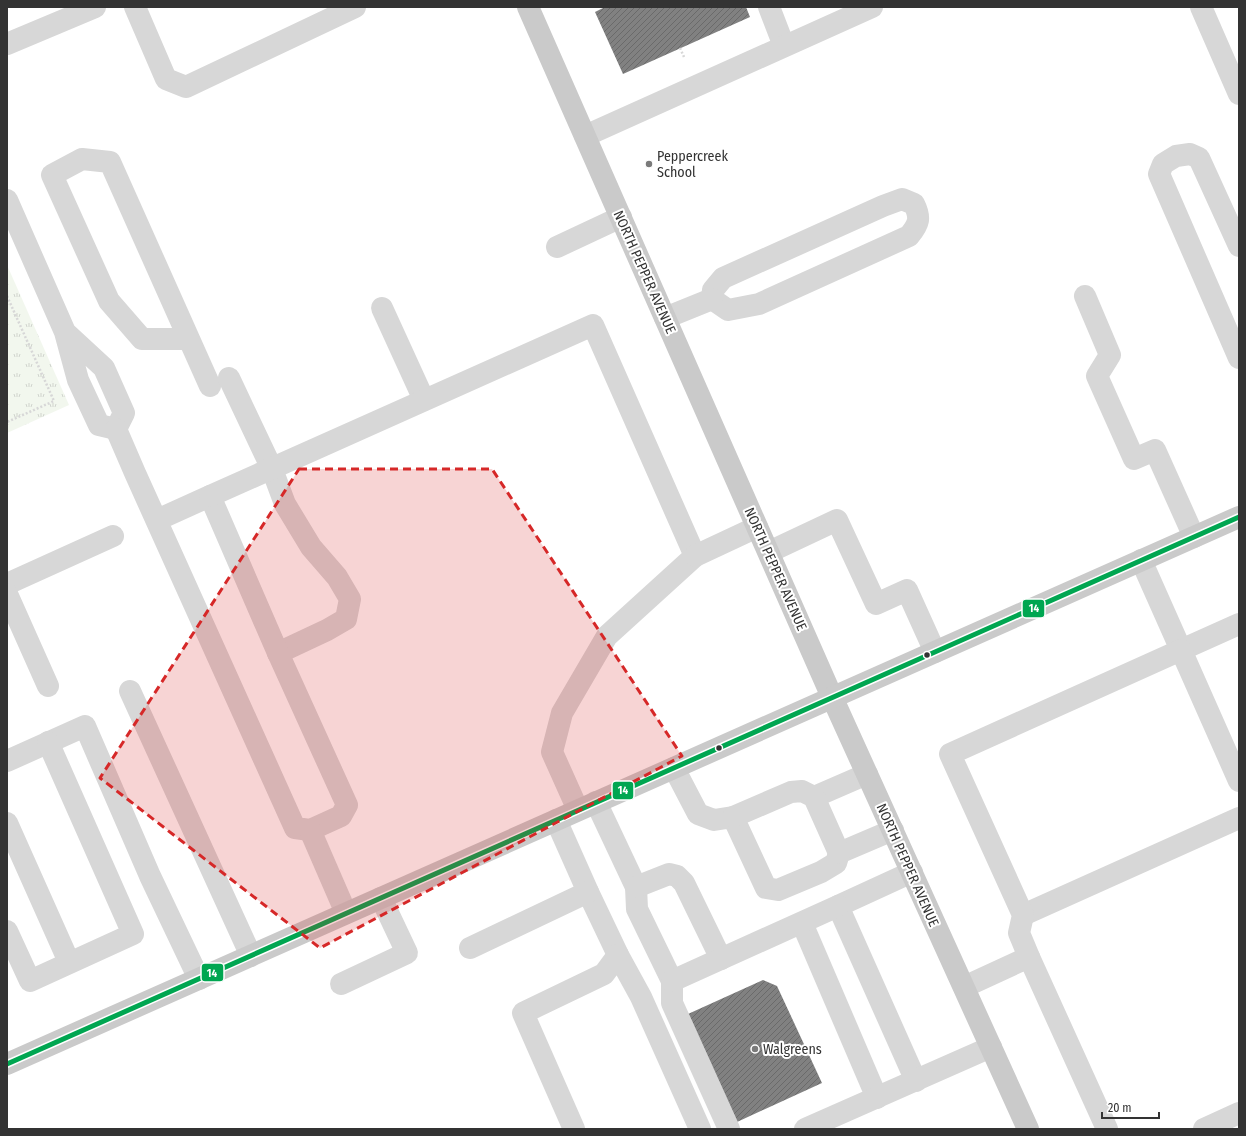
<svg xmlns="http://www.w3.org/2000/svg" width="1246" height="1136" viewBox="0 0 1246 1136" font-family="'Fira Sans Condensed',sans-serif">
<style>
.park{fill:url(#park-tufts)}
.building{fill:url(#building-hatch)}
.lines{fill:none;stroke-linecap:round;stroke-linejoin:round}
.path{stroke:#d7d7d7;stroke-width:2.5;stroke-dasharray:2 2;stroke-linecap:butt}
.minor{stroke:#d7d7d7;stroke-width:22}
.major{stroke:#cacaca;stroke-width:22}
.bus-1-casing{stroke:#fff;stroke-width:8}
.bus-1{stroke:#00a651;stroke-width:5}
.marked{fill:#d62828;fill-opacity:0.2;stroke:#d62828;stroke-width:3;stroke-dasharray:8 5;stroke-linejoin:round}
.poi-dot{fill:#7a7a7a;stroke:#fff;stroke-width:1.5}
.bus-dot{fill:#333;stroke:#fff;stroke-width:1.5}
.labels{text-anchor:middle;stroke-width:4;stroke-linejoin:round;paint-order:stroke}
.poi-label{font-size:14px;fill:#333;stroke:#fff;text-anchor:start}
.street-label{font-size:14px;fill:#333;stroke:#fff}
.line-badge{stroke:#fff;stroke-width:1.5}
.badge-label{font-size:11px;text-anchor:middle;font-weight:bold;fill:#fff}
</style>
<defs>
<pattern id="park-tufts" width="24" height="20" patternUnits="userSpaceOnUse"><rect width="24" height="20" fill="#f2f7ee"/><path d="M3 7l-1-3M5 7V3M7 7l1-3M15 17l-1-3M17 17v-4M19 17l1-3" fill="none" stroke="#d0d4cd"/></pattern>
<pattern id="building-hatch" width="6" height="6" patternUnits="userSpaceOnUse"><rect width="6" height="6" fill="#818181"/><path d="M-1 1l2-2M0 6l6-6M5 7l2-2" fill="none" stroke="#6a6a6a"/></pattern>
</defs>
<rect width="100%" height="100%" fill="#fff"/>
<polygon class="park" points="7,265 69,405 7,433"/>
<g class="building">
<polygon points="602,7 746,7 750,17 623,74 595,12 603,8"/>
<polygon points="763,980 777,986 822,1083 737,1122 688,1014"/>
</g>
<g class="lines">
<g class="path">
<polyline points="680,48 684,57"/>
<polyline points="7,296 54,401 7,422"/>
</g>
<g class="minor">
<polyline points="135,7 166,79 186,87 355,7"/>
<polyline points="769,7 784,46"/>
<polyline points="1201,7 1239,94"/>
<polyline points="7,44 95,7"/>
<polyline points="585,136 872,7"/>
<path d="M 902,199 L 914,204 C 921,218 919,224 909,236 L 759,304 L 728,310 L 712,299 L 713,290 L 723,278 L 883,206 Z"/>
<polyline points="7,200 65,332 78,380 99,425 116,429 124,413 104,368 65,332"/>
<polyline points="1239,246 1199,158 1190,154 1176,156 1163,164 1159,174 1239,358"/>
<polyline points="557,247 621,217"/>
<polyline points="1085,296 1110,355 1097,376 1134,459 1155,450 1194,537"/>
<polyline points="382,308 424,400"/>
<polyline points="665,318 712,299"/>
<polyline points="189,339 142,339 109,301 52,175 82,159 110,162 210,386"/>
<polyline points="229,378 272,469 285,504 311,547 337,577 350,599 346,619 327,630 278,653"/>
<polyline points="116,429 135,473 295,828 310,830 319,826 341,816 347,805 278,653 210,496 157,520"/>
<polyline points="210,496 593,325 695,556 607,636 562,713 552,752 578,810"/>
<polyline points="769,552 837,520 876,604 907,590 935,652"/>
<polyline points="695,556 757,527"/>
<polyline points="1141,560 1181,650 1239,624"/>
<polyline points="7,584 113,536"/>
<polyline points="7,594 48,686"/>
<polyline points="130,691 251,956"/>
<polyline points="7,761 85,726 150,876 199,979"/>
<polyline points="674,768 698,814 714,820 733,817 766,888 778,890 821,872 836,863 839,853 893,830"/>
<polyline points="814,797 867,774"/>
<polyline points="596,802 636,887 637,909 672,981 672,1003 729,1129"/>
<polyline points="733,817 791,792 802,791 814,797 839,853"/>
<polyline points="556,820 588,892 618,955"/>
<polyline points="7,823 69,962"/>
<polyline points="310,830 346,913"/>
<polyline points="912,872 838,906 916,1081"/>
<polyline points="636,887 669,874 677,876 684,883 721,959"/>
<polyline points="1023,915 1239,818"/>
<polyline points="802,923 877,1098"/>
<polyline points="7,931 30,981 133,934 48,742"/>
<polyline points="470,948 588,892"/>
<polyline points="1029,957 1019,933 1023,915 950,754 1181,650 1239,781"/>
<polyline points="672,981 838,906"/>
<polyline points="341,984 407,953 381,898"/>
<polyline points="964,987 1029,957 1107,1129"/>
<polyline points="574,1129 523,1013 604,974 618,955 641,997 700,1129"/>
<polyline points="805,1129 991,1047"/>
<polyline points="1204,1129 1239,1113"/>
</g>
<g class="major">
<polyline points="528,7 832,697 1028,1129"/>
<polyline points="7,1064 1239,517"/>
</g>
<g class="bus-1-casing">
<polyline id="bus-1" points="7,1064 1239,517"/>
</g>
<use href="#bus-1" class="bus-1"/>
</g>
<path class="marked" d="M 299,469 L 492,469 L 682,756 L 320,948 L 100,778 Z"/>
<g class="poi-dot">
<circle cx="649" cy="164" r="4"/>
<circle cx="755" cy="1049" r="4"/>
</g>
<g class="bus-dot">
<circle cx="927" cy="655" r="3.5"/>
<circle cx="719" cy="748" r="3.5"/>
</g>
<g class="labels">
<g class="poi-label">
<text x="657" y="161">Peppercreek<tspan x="657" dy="16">School</tspan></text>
<text x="763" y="1054">Walgreens</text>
</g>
<g class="street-label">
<text transform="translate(645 272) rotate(66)" y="5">NORTH PEPPER AVENUE</text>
<text transform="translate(776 569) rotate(66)" y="5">NORTH PEPPER AVENUE</text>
<text transform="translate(908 865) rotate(66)" y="5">NORTH PEPPER AVENUE</text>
</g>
</g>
<g class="line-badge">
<rect x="1022" y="599" width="23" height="19" rx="4" fill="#00a651"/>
<rect x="612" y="781" width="22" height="19" rx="4" fill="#00a651"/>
<rect x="201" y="963" width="23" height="19" rx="4" fill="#00a651"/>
</g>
<g class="badge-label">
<text x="1034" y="612">14</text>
<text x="623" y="794">14</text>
<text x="212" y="977">14</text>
</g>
<rect width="1246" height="1136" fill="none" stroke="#333333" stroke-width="16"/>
<path d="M1102 1112v6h57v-6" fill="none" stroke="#333333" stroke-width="2"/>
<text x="1108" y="1112" font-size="12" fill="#333333" stroke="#ffffff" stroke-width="3" paint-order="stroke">20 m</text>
</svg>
